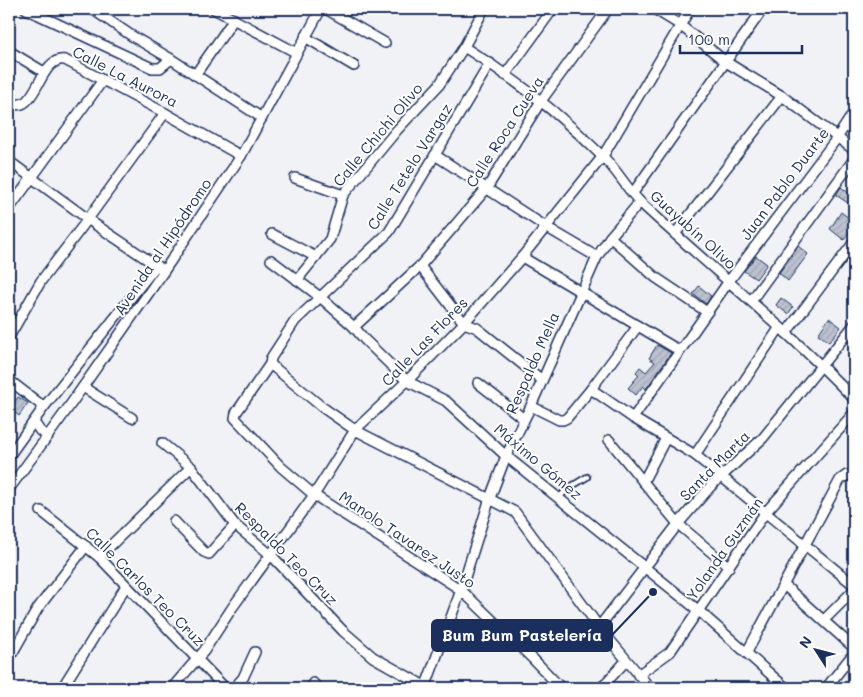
<svg xmlns="http://www.w3.org/2000/svg" width="863" height="697" viewBox="0 0 863 697" font-family="Mali,sans-serif">
<style>
.building{fill:url(#building-hatch);stroke:#1b2f5e}
.lines{fill:none;stroke-linecap:round;stroke-linejoin:round}
.service-casing{stroke:#1b2f5e;stroke-width:8}
.minor-casing{stroke:#1b2f5e;stroke-width:12}
.service{stroke:#fff;stroke-width:4.5}
.minor{stroke:#fff;stroke-width:9}
.labels{text-anchor:middle;stroke-width:4;stroke-linejoin:round;paint-order:stroke}
.street-label{font-size:15px;fill:#1b2f5e;stroke:#fff}
.leader{fill:none;stroke:#1b2f5e;stroke-width:2}
.callout-dot{fill:#1b2f5e;stroke:#fff;stroke-width:2}
.callout{fill:#1b2f5e;stroke:#1b2f5e;stroke-width:2}
.callout-label{font-size:16px;text-anchor:middle;font-weight:bold;fill:#fff}
</style>
<defs>
<pattern id="building-hatch" width="6" height="6" patternUnits="userSpaceOnUse" patternTransform="scale(1.25)"><rect width="6" height="6" fill="#bcc2d0"/><path d="M-1 1l2-2M0 6l6-6M5 7l2-2" fill="none" stroke="#a1a7b5"/></pattern>
</defs>
<rect width="100%" height="100%" fill="#f1f2f5"/>
<filter id="ink" filterUnits="userSpaceOnUse"><feTurbulence type="fractalNoise" baseFrequency=".02" numOctaves="2"/><feDisplacementMap in="SourceGraphic" scale="10" xChannelSelector="R" yChannelSelector="G"/><feConvolveMatrix kernelMatrix="1 2 1 2 8 2 1 2 1" color-interpolation-filters="sRGB"/></filter>
<g filter="url(#ink)">
<g class="building">
<polygon points="841,187 854,197 854,207 836,195"/>
<polygon points="841,212 854,222 854,227 844,240 830,229"/>
<polygon points="798,246 808,254 788,281 779,273"/>
<polygon points="756,256 767,264 756,279 744,271"/>
<polygon points="699,286 711,296 706,304 693,294"/>
<polygon points="781,298 793,307 788,314 776,305"/>
<polygon points="829,318 841,327 829,342 818,334"/>
<polygon points="657,345 671,353 646,389 643,386 636,395 628,388 639,375 636,372 640,367 646,372 655,362 649,358"/>
<polygon points="18,397 28,403 19,416 10,409"/>
</g>
<g class="lines">
<g class="service-casing">
<polyline id="service" points="559,498 567,489 587,477"/>
</g>
<g class="minor-casing">
<g id="minor">
<polyline points="26,9 152,68 160,68 171,59 262,118"/>
<polyline points="92,9 132,36 171,59"/>
<polyline points="214,9 297,53"/>
<polyline points="326,9 385,43"/>
<polyline points="654,9 680,25 726,62 782,96 854,150"/>
<polyline points="305,37 354,66"/>
<path d="M 464,47 C 514,78 560,114 601,155 C 617,169 627,190 642,204 C 713,270 788,330 854,399"/>
<polyline points="9,51 44,72"/>
<polyline points="490,63 389,232 295,321 271,358 270,364 236,413 235,418 281,467 314,495 461,590 533,659 561,688"/>
<polyline points="195,75 234,19"/>
<polyline points="505,75 553,9"/>
<path d="M 9,102 C 37,118 38,56 65,60 L 165,113 L 241,156"/>
<polyline points="435,155 546,227 597,257"/>
<polyline points="9,161 96,225 160,268"/>
<polyline points="295,178 343,195"/>
<polyline points="633,193 763,9"/>
<polyline points="9,209 103,80"/>
<polyline points="272,234 316,257"/>
<polyline points="675,234 782,96"/>
<polyline points="610,237 655,277 707,312"/>
<polyline points="522,257 680,351"/>
<polyline points="271,260 320,297 354,327 365,340 407,381 446,401 506,456 699,611 786,688"/>
<polyline points="420,266 464,323 477,328 542,380"/>
<polyline points="297,280 330,239 343,195 397,130 439,85 464,47 484,9"/>
<polyline points="751,301 854,159"/>
<polyline points="354,327 420,266 487,188 541,101 608,9"/>
<polyline points="786,333 854,242"/>
<polyline points="9,337 41,281 88,219 165,113"/>
<polyline points="270,364 322,407 355,430 515,512 599,627 650,688"/>
<polyline points="9,380 44,407"/>
<polyline points="478,383 524,419"/>
<polyline points="83,387 132,418"/>
<polyline points="591,389 633,418 695,455 854,585"/>
<polyline points="531,406 559,420 563,420 567,418 591,389 638,326"/>
<polyline points="633,418 729,281 837,138 854,112"/>
<polyline points="34,422 40,431 48,436"/>
<polyline points="609,440 678,524 729,567"/>
<polyline points="162,443 191,467 235,525 271,555 343,631 373,657 428,688"/>
<polyline points="695,455 780,327"/>
<polyline points="9,456 44,407 156,266"/>
<polyline points="643,482 666,438"/>
<polyline points="9,489 66,411 164,271 241,156 321,9"/>
<polyline points="41,511 99,557 225,688"/>
<polyline points="174,521 204,552 209,554 235,525"/>
<polyline points="99,557 191,467"/>
<polyline points="784,585 854,648"/>
<polyline points="824,620 854,590"/>
<polyline points="599,627 678,524 711,486 763,438 854,325"/>
<polyline points="747,652 840,480 847,475 854,477"/>
<polyline points="9,659 38,608 86,546"/>
<polyline points="638,675 670,652 765,513 854,413"/>
<polyline points="313,683 318,688"/>
<polyline points="62,688 126,586"/>
<polyline points="172,688 204,651 232,608 314,495 355,430 407,381 464,323 522,257 603,156 690,9"/>
<polyline points="234,688 243,678 255,652"/>
<polyline points="425,688 461,590 490,498 506,456 531,406 597,257 610,237 640,202"/>
<polyline points="601,688 626,661"/>
<polyline points="826,688 854,653"/>
</g>
</g>
<use href="#service" class="service"/>
<use href="#minor" class="minor"/>
</g>
</g>
<g class="labels">
<g class="street-label">
<text transform="translate(125 77) rotate(27)" y="5">Calle La Aurora</text>
<text transform="translate(505 132) rotate(-57)" y="5">Calle Roca Cueva</text>
<text transform="translate(378 135) rotate(-50)" y="5">Calle Chichi Olivo</text>
<text transform="translate(410 167) rotate(-58)" y="5">Calle Tetelo Vargaz</text>
<text transform="translate(785 184) rotate(-53)" y="5">Juan Pablo Duarte</text>
<text transform="translate(693 230) rotate(42)" y="5">Guayubín Olivo</text>
<text transform="translate(163 247) rotate(-56)" y="5">Avenida al Hipódromo</text>
<text transform="translate(425 342) rotate(-46)" y="5">Calle Las Flores</text>
<text transform="translate(533 363) rotate(-66)" y="5">Respaldo Mella</text>
<text transform="translate(538 462) rotate(40)" y="5">Máximo Gómez</text>
<text transform="translate(715 466) rotate(-45)" y="5">Santa Marta</text>
<text transform="translate(407 540) rotate(34)" y="5">Manolo Tavarez Justo</text>
<text transform="translate(725 549) rotate(-55)" y="5">Yolanda Guzmán</text>
<text transform="translate(286 554) rotate(45)" y="5">Respaldo Teo Cruz</text>
<text transform="translate(145 587) rotate(45)" y="5">Calle Carlos Teo Cruz</text>
</g>
</g>
<path class="leader" d="M653 592L612 635"/>
<circle class="callout-dot" cx="653" cy="592" r="5"/>
<rect class="callout" x="432" y="620" width="180" height="31" rx="5"/>
<g class="callout-label">
<text x="522" y="641">Bum Bum Pastelería</text>
</g>
<rect width="863" height="697" fill="none" stroke="#fff" stroke-width="30"/>
<rect x="15" y="15" width="833" height="667" fill="none" stroke="#1b2f5e" stroke-width="2" filter="url(#ink)"/>
<g transform="translate(816 650) rotate(306)" stroke="#ffffff" stroke-width="4" paint-order="stroke">
<path d="M0-4L9 19L0 12L-9 19Z" fill="#1b2f5e"/>
<text y="-8" font-size="14" font-weight="bold" text-anchor="middle" fill="#1b2f5e">N</text>
</g>
<path d="M680 45v8h122v-8" fill="none" stroke="#1b2f5e" stroke-width="2.5"/>
<text x="688" y="45" font-size="15" fill="#1b2f5e" stroke="#ffffff" stroke-width="4" paint-order="stroke">100 m</text>
</svg>
